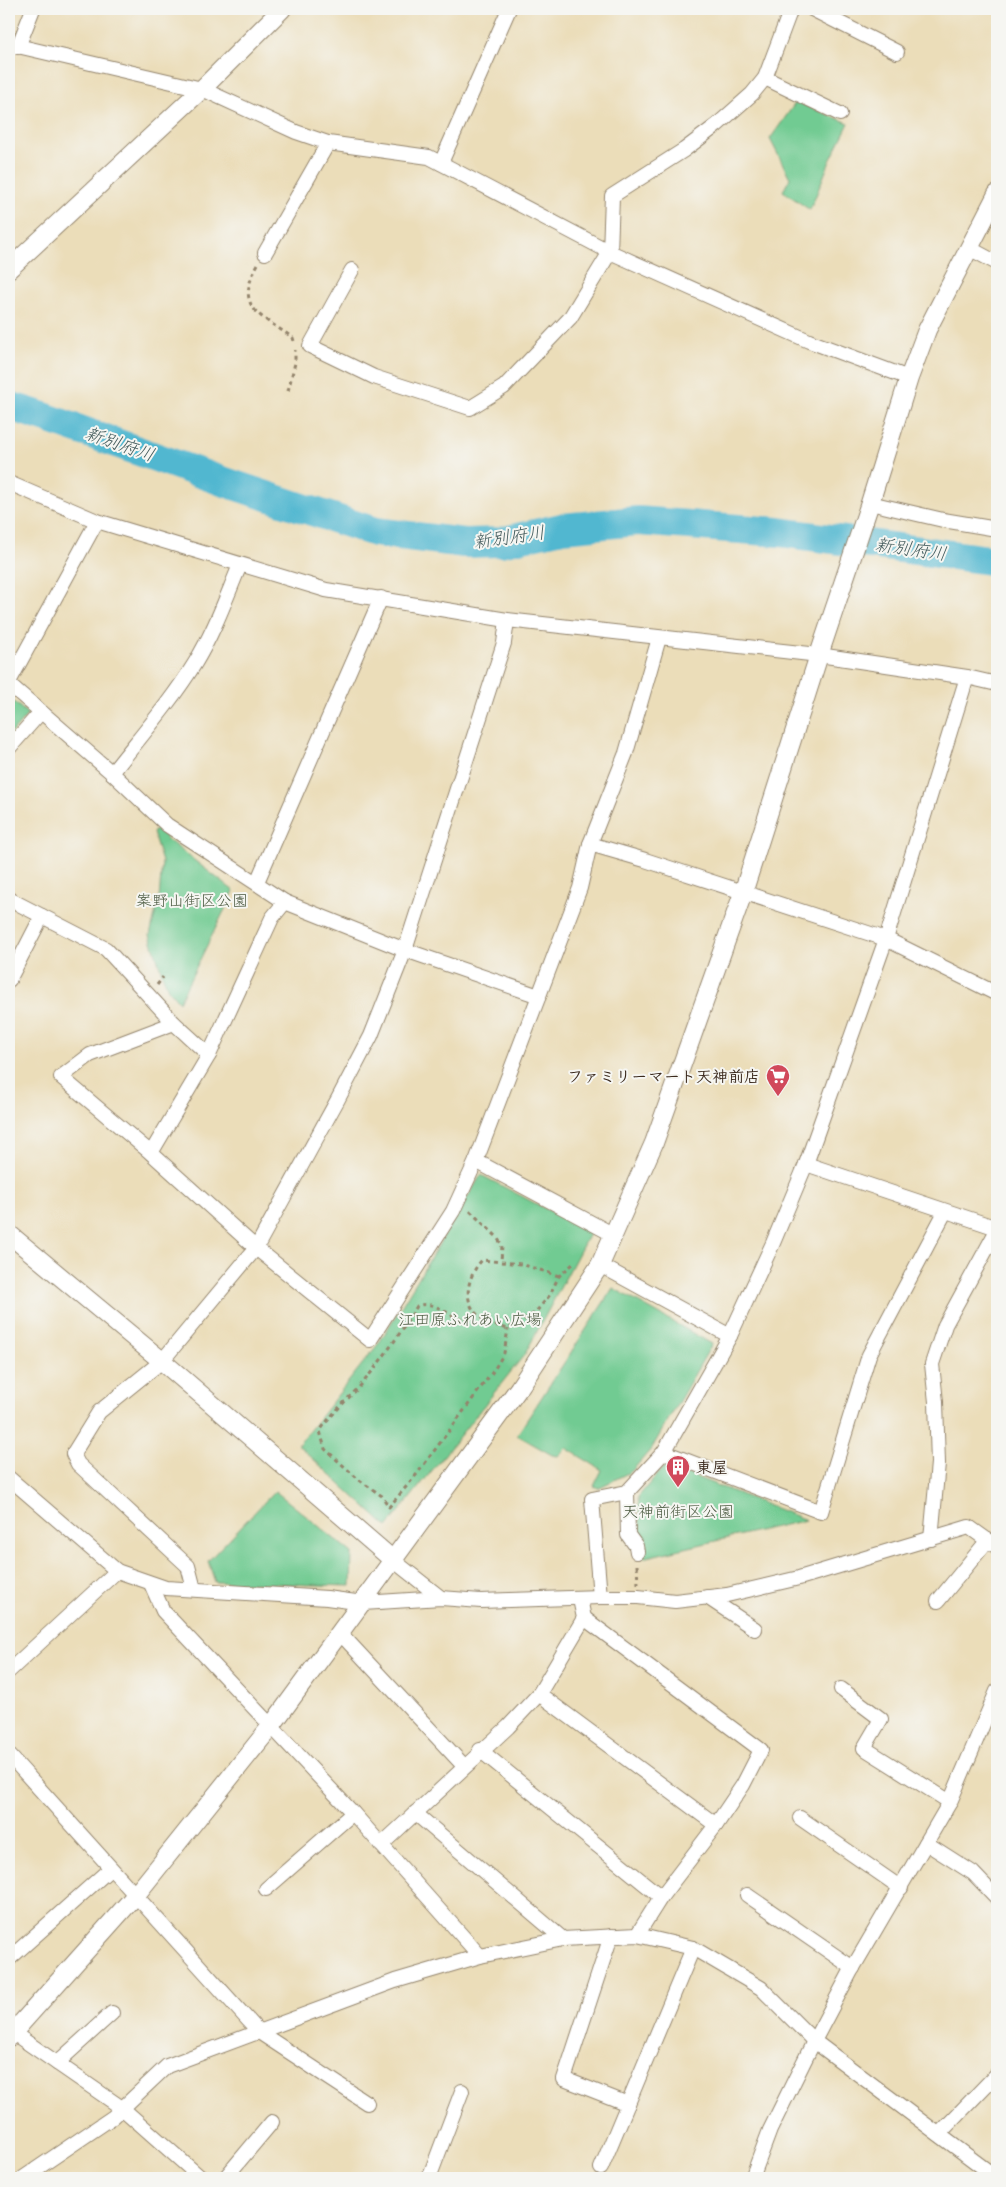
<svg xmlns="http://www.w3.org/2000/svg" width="1006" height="2187" viewBox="0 0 1006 2187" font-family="Kalam,'Klee One',sans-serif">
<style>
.green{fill:#71cb92;stroke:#567a58}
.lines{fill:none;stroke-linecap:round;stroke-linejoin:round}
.river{stroke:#51b7d0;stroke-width:30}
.minor-casing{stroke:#93846c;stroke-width:16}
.tertiary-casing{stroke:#93846c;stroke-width:20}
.path{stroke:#93846c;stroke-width:3;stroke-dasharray:4 4;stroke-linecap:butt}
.minor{stroke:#fff;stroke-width:14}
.tertiary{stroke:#fff;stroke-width:18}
.labels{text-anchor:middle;stroke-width:4;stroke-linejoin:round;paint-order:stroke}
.park-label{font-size:16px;fill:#4b5a41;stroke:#f6f6f2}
.poi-label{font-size:16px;font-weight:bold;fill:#3b2a1e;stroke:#f6f6f2;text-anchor:end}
.water-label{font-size:18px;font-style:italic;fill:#435b5c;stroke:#f6f6f2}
</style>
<rect width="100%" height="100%" fill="#f6f6f2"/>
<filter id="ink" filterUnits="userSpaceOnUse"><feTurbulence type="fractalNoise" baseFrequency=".02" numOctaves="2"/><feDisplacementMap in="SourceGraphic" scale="10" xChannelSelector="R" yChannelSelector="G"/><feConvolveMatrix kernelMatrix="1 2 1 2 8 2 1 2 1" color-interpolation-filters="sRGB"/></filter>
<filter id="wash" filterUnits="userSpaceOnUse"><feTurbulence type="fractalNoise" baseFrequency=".0096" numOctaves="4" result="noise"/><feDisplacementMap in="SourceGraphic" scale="20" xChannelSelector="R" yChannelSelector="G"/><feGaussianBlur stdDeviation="1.12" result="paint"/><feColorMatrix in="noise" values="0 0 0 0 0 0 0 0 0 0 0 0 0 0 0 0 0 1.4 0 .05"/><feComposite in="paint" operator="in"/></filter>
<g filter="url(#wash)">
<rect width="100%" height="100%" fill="#ebddb9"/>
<g class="green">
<polygon points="796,102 849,123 830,161 810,210 783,191 790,178 770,139"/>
<polygon points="9,698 28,714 9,736"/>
<polygon points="157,828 168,840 234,891 179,1002 168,989 163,977 150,935 159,899 162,862 153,833"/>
<polygon points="481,1175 590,1232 525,1354 387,1527 298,1445 379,1343"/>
<polygon points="613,1288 712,1344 652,1448 632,1471 598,1488 594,1486 602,1470 566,1448 558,1456 552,1455 517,1435"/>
<polygon points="665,1465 806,1520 642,1558 638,1497"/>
<polygon points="275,1491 352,1553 351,1586 215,1582 208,1561"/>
</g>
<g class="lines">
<polyline class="river" points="9,406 44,417 219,480 375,532 465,543 500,542 562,528 638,521 779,532 997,561"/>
</g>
</g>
<g filter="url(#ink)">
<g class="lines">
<g class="minor-casing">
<g id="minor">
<polyline points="812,9 897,52"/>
<polyline points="9,44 202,89 296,132 328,143 429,157 610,252 809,341 909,378"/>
<polyline points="18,47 33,9"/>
<polyline points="765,78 840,114"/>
<polyline points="441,163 509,9"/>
<polyline points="969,248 997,263"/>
<polyline points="265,253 328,143"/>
<polyline points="352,270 310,346 374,377 470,408 504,387 570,318 610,252 612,196 684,150 717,125 752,94 765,78 791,9"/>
<polyline points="9,483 97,521 326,590 507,620 819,655 967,677 997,684"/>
<polyline points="870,503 943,520 997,529"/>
<polyline points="9,682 97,521"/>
<polyline points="9,684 112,773 167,825 285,902 405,950 539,996"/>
<polyline points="9,748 40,713"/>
<path d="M 112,773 C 140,737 171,702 195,663 C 214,632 226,598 240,565"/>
<polyline points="590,844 645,860 886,939 997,994"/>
<polyline points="257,882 381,598"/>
<polyline points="9,899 106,949 174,1023 90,1055 61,1077 151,1153 256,1248 370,1340 453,1211 476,1161 580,888 590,844 626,753 659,638"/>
<polyline points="9,980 42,916"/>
<polyline points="174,1023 209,1055"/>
<polyline points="151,1153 209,1055 272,918 285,902"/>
<polyline points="476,1161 614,1235"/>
<polyline points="806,1164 997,1228"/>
<polyline points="600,1265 730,1336"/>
<polyline points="664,1452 821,1512 869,1355 945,1212"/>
<polyline points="9,1478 117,1571 166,1588 327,1598 363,1603 441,1598 481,1601 600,1597 638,1597 675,1601 727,1595 799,1578 969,1527 997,1547"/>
<polyline points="627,1492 628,1535 636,1546 637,1552"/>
<polyline points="931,1539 938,1463 936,1402 932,1364 945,1325 997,1230"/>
<polyline points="393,1560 441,1598"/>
<polyline points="151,1584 163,1611 353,1813 480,1956"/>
<polyline points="194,1589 188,1566 78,1464 73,1454 99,1412 162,1361 256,1248 338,1099 371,1036 405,950 504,643 507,620"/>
<polyline points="600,1597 592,1499 627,1492 664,1452 730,1336 773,1243 806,1164 886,939 967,677"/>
<polyline points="707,1597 755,1629"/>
<polyline points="938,1601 988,1540"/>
<polyline points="584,1618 761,1750 743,1785 716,1825 661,1897 637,1935"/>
<polyline points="340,1633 464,1766"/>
<polyline points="9,1671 117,1571"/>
<polyline points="841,1689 881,1719 864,1748 950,1802"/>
<polyline points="539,1694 716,1825"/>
<polyline points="480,1750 661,1897"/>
<polyline points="9,1755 259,2032 367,2103"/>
<polyline points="415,1813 563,1939"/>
<polyline points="800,1818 901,1888"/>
<polyline points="926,1843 973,1873 997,1898"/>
<polyline points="381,1845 508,1727 539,1694 584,1618 580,1599"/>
<polyline points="266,1889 353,1813"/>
<polyline points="747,1895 853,1968"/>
<polyline points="611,1936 564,2079 628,2104"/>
<polyline points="9,1959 110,1869"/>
<polyline points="9,2030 122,2108 201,2178"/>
<polyline points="57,2063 112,2013"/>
<polyline points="939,2134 997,2074"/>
<polyline points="601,2168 693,1948"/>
<polyline points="23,2178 113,2117 167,2066 395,1981 480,1956 563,1939 637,1935 693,1948 761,1988 814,2041 997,2178"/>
<polyline points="225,2178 272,2122"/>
<polyline points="429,2178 462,2091"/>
<polyline points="752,2178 770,2130 814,2041 851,1971 950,1802 997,1691"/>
</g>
</g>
<g class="tertiary-casing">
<g id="tertiary">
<polyline points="9,269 202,89 282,9"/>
<polyline points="9,1234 162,1361 393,1560"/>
<polyline points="9,2037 135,1896 272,1725 519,1388 600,1265 654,1143 743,893 819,655 870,503 909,378 927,330 997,194"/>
</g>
</g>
<g class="path">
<path d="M 258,264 C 233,309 261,315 293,338 L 295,344"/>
<polyline points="288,391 295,363 295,350"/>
<polyline points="157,985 163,977"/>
<polyline points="470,1211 496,1236 502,1245 501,1262"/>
<path d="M 559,1276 L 521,1264 L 482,1260 C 468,1275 461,1301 479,1316 C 487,1323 498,1326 508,1329 L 535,1313 L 549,1296 L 559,1276 L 573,1264"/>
<path d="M 476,1315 L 465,1321 C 449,1317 435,1299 417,1306 C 400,1334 382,1360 361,1385 C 347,1400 332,1413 320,1431 L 325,1449 L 358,1479 L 382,1496 L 389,1507 L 417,1474 L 494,1370 L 504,1353 L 508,1329"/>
<polyline points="637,1565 638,1584"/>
</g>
<use href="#minor" class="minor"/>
<use href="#tertiary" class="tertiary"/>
</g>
</g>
<defs>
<g id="supermarket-pin" transform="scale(1.25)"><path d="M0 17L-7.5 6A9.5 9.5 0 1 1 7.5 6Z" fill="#d1495b" stroke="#f6f6f2"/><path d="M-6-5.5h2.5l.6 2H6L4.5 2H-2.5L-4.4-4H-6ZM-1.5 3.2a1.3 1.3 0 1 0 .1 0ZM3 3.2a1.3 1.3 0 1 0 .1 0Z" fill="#fff"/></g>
<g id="building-pin" transform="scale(1.25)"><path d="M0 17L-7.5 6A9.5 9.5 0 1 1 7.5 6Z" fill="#d1495b" stroke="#f6f6f2"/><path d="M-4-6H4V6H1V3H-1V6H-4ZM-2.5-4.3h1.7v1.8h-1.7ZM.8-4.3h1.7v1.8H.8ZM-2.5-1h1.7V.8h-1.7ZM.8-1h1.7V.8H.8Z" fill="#fff"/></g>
</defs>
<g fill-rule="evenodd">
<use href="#supermarket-pin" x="778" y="1076"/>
<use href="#building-pin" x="678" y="1467"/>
</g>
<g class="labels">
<g class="park-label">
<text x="192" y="906">案野山街区公園</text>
<text x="470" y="1325">江田原ふれあい広場</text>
<text x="678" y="1517">天神前街区公園</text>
</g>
<g class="poi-label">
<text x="760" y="1082">ファミリーマート天神前店</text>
<text x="696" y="1473" text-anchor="start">東屋</text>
</g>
<g class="water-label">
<text transform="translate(120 444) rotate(19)" y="6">新別府川</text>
<text transform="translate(509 537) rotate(-8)" y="6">新別府川</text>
<text transform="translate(911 549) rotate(8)" y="6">新別府川</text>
</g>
</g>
<rect width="1006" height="2187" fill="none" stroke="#f6f6f2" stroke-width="30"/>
</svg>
